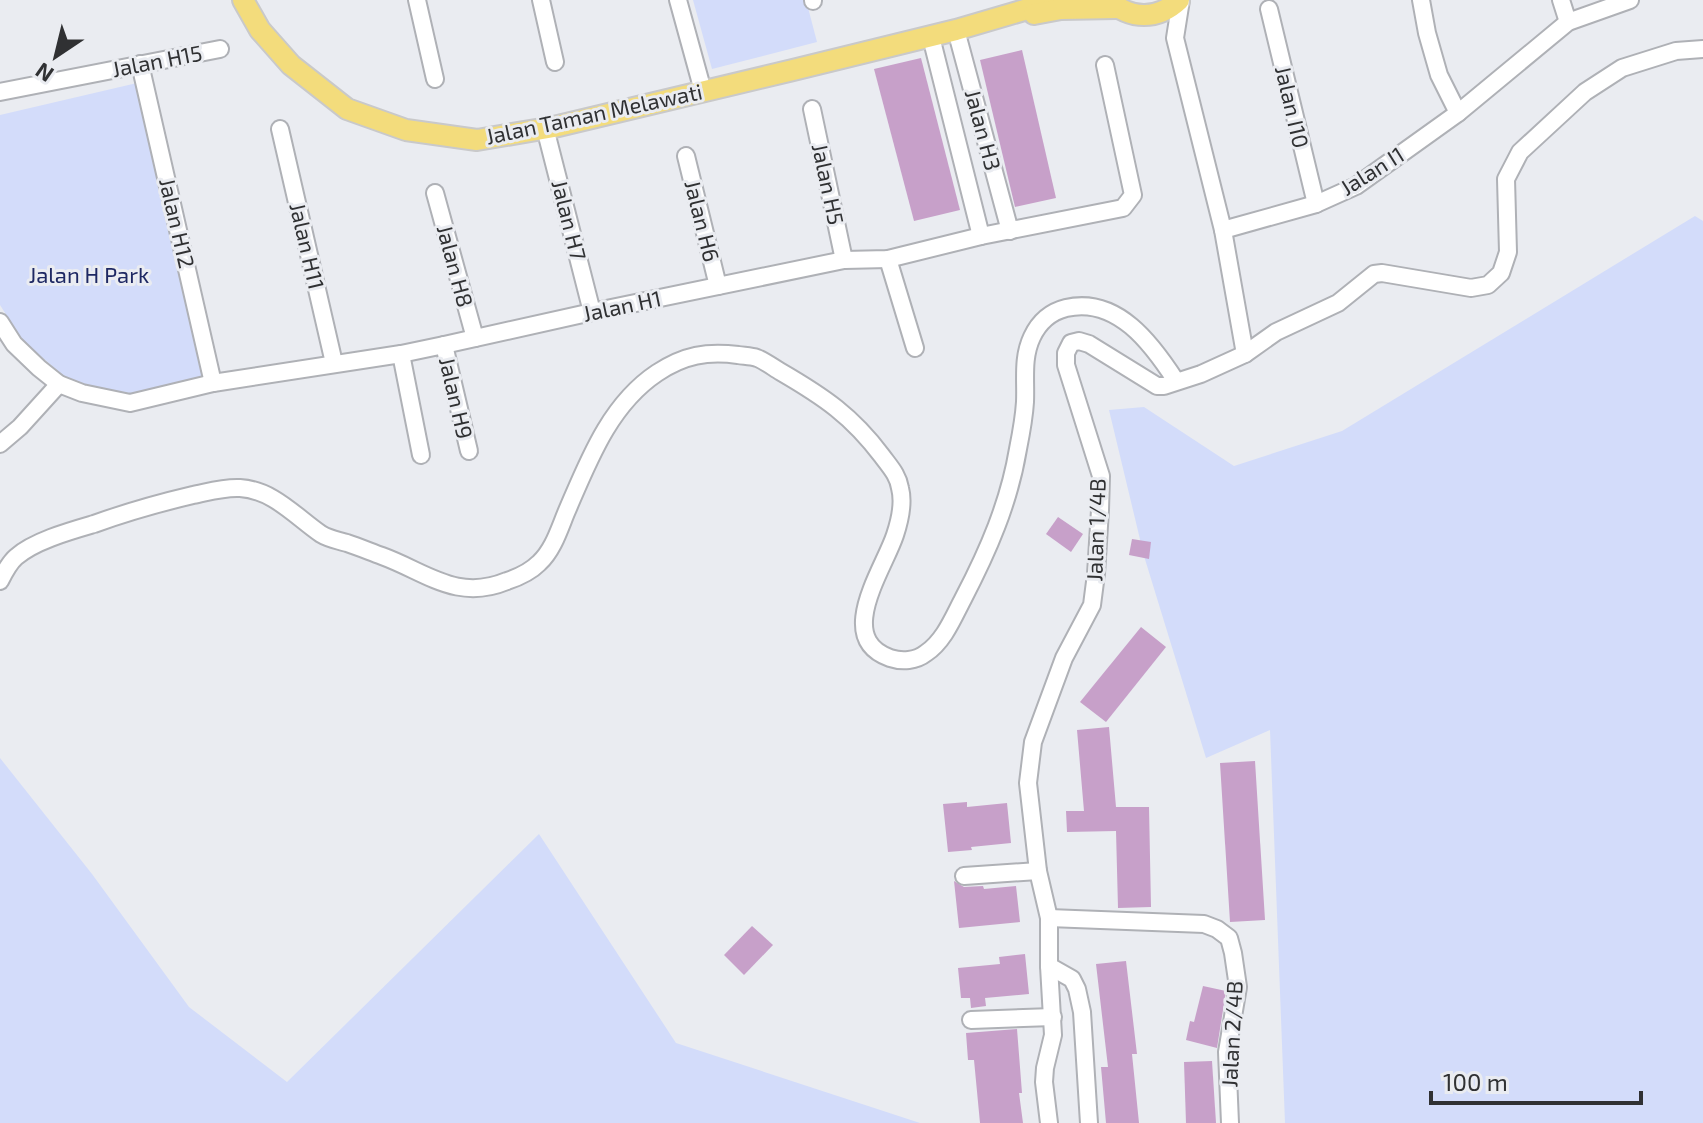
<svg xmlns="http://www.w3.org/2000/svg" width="1703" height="1123" viewBox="0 0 1703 1123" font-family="'Exo 2',sans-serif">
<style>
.green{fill:#d3dcfa}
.building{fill:#c7a0c9}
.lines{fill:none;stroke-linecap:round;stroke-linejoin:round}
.minor-casing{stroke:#afb1b6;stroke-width:20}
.major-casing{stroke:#c9c9ca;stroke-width:24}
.minor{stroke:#fff;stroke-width:16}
.major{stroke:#f3dc7c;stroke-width:20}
.labels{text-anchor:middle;stroke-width:6;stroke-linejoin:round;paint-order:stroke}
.street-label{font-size:22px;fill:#303133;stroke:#eaecf1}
.park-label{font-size:22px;fill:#1e2863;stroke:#eaecf1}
</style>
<rect width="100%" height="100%" fill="#eaecf1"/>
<g class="green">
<polygon points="693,0 806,0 817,42 712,69"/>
<polygon points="137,83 205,382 131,395 71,382 23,341 0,305 0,115"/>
<polygon points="1695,216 1703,221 1703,1123 1285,1123 1270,730 1206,758 1144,556 1109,410 1144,407 1234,466 1342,431"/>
<polygon points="0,758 92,874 189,1007 287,1082 539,834 676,1043 920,1123 0,1123"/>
</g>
<g class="building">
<polygon points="1022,50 1056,198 1015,207 980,60"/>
<polygon points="921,58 960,210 914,221 874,69"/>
<polygon points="1058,517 1083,534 1071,552 1046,534"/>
<polygon points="1132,539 1151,542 1149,559 1129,555"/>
<polygon points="1141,627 1166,647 1106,722 1080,702"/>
<polygon points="1109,727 1116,807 1149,807 1151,907 1118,908 1116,831 1067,832 1066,811 1084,811 1077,730"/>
<polygon points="1255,761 1265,920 1230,922 1220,763"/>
<polygon points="967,802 967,807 1007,803 1011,843 971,847 972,850 948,852 943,804"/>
<polygon points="954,881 964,887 983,886 984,889 1016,886 1020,922 959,928"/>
<polygon points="752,926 773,945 744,975 724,955"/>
<polygon points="1025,954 1029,994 985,998 986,1006 971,1008 970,998 961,998 958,968 1000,964 999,957"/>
<polygon points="1126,961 1137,1054 1132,1054 1139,1123 1106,1123 1101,1067 1108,1067 1096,964"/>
<polygon points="1203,986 1226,991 1217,1048 1186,1040 1190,1021 1194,1022"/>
<polygon points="1017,1029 1022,1093 1019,1093 1023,1123 980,1123 974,1060 968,1060 966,1033"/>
<polygon points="1212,1061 1216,1123 1186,1123 1184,1062"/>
</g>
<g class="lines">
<g class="minor-casing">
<g id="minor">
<polyline points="417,0 435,79"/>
<polyline points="541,0 555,62"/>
<polyline points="678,0 703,91"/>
<polyline points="813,0 813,1"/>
<polyline points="1181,0 1175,38 1223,230 1245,354"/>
<polyline points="1421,0 1427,33 1439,75 1458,113"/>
<polyline points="1561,0 1568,22"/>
<polyline points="1269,9 1316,204"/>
<polyline points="956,30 1010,231"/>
<polyline points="931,37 981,236"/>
<polyline points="140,64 213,383"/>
<polyline points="0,92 220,49"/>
<polyline points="812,109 844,260"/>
<polyline points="545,128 592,312"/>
<polyline points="280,129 334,363"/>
<polyline points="686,156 718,286"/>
<polyline points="435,193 475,338"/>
<polyline points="1223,230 1316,204 1356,186 1458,113 1568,22 1630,0"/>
<polyline points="888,259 915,348"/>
<polyline points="0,322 14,344 39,368 59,384 82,393 130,403 213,383 401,354 444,345 592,312 844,260 888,259 981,236 1123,208 1133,195 1105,65"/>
<polyline points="444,345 469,451"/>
<polyline points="401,354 421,455"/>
<polyline points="0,444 20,427 59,384"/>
<path d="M 0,581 C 4,573 9,563 16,557 C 34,541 70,531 94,524 C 127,512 159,503 193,495 C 208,492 224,487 240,488 C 273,490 295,516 321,534 C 329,539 337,540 347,543 C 359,547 371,552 382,556 C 426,572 457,602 507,581 C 519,577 530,572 539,563 C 553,550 559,530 566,513 C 588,462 609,405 657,373 C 684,355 707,351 738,355 C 744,356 751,356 757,358 C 765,361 774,368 781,372 C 824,397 852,416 882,456 C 890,467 898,475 900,488 C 904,503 900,520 895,535 C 884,569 834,638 890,658 C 902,662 916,661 926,653 C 944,641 953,618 963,599 C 988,551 1009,503 1018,449 C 1021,434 1024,418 1025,402 C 1026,380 1022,358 1032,337 C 1039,322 1050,312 1066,308 C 1117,296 1152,344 1176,381"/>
<polyline points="964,876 1038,871"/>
<polyline points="1049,918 1204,924 1217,929 1229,938 1233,953 1238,987 1227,1052 1230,1123"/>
<polyline points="1049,966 1072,979 1077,989 1082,1012 1089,1123"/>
<polyline points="971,1020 1053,1017"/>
<polyline points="1049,1123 1044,1082 1045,1068 1053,1035 1049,966 1049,918 1038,871 1028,783 1033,742 1064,658 1092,605 1096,574 1100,510 1101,476 1066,365 1066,353 1071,343 1079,341 1089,344 1157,386 1164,386 1201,374 1245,354 1276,332 1338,303 1374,274 1382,273 1471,288 1488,285 1501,273 1508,252 1506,179 1520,152 1585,92 1622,68 1676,51 1703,49"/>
</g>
</g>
<g class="major-casing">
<g id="major">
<polyline points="243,0 260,30 291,65 347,109 406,130 477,140 554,127 793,70 956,30 1038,6 1049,0"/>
<path d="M 1109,0 C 1130,20 1158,20 1179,0"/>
<polyline points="1034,14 1061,9 1117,8"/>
</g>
</g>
<use href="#minor" class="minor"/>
<use href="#major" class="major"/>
</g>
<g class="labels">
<g class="street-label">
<text transform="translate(157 61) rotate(-11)" y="8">Jalan H15</text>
<text transform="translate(1292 107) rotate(77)" y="8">Jalan I10</text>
<text transform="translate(594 114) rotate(-12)" y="8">Jalan Taman Melawati</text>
<text transform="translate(983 130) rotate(75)" y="8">Jalan H3</text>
<text transform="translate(1372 171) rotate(-32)" y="8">Jalan I1</text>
<text transform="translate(828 184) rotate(78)" y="8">Jalan H5</text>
<text transform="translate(569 220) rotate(76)" y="8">Jalan H7</text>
<text transform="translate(702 221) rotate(76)" y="8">Jalan H6</text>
<text transform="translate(177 223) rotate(77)" y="8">Jalan H12</text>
<text transform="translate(307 246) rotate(77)" y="8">Jalan H11</text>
<text transform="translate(455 266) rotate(75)" y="8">Jalan H8</text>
<text transform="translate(622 306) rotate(-12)" y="8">Jalan H1</text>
<text transform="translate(456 398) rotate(77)" y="8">Jalan H9</text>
<text transform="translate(1096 530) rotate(-88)" y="8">Jalan 1/4B</text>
<text transform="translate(1232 1034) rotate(-87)" y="8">Jalan 2/4B</text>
</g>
<g class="park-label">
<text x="89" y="283">Jalan H Park</text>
</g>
</g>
<g transform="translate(56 56) rotate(215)" stroke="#eaecf1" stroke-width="6" paint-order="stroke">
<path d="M0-6L14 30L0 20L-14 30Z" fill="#303133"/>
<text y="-12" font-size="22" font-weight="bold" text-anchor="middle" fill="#303133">N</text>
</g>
<path d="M1431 1091v12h210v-12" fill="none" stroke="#303133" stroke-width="4"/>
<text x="1443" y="1091" font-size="24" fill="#303133" stroke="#eaecf1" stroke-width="6" paint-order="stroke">100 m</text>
</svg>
